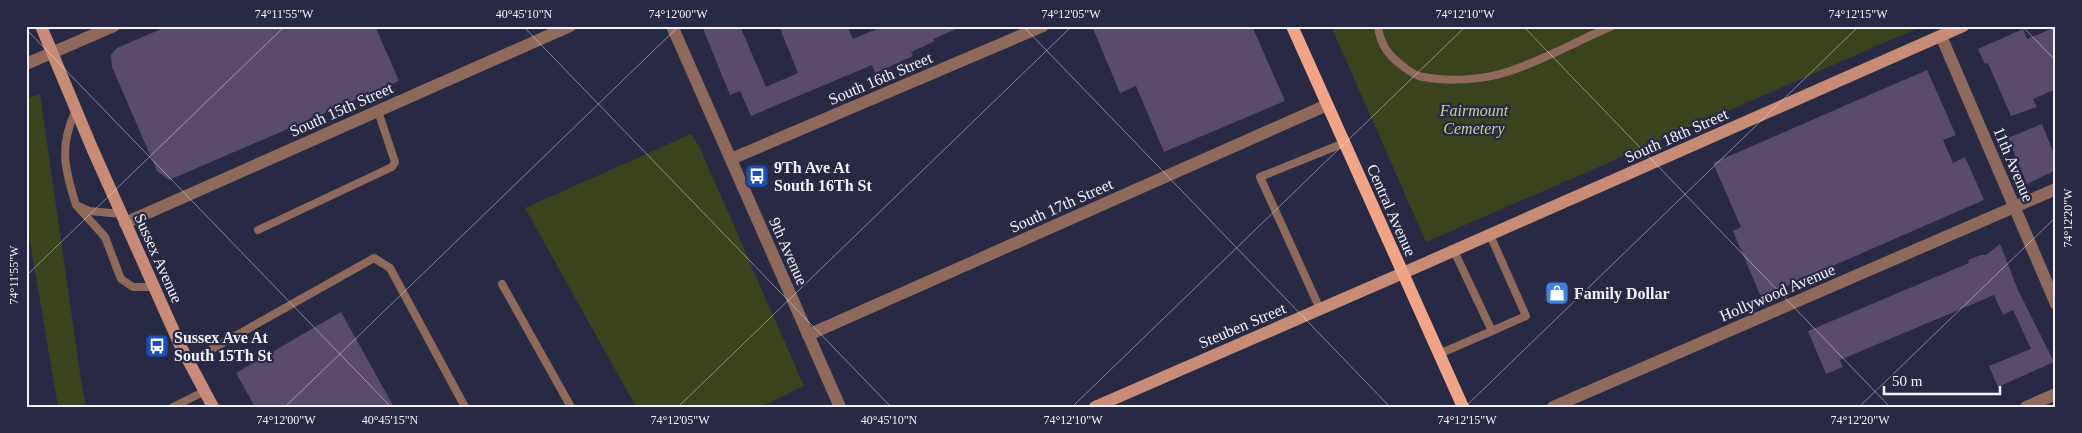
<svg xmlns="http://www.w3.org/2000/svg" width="2082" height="433" viewBox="0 0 2082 433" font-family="'Times New Roman',serif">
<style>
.green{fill:#3a421e}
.building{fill:#5a4a6c}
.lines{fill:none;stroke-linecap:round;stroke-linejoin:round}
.lane{stroke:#8f695c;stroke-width:8}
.street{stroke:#8f695c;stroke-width:12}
.secondary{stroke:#c78b76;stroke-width:12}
.primary{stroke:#f2a489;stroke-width:12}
.ticks{fill:none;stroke:#f2f3fe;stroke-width:1;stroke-opacity:0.45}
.labels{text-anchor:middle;stroke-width:4.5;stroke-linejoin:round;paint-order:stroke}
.street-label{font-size:16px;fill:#f2f3fe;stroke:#282a44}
.park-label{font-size:16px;font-style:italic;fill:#c0d190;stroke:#282a44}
.poi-label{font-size:16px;font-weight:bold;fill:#f2f3fe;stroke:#282a44;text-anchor:start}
.neatline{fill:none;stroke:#f2f3fe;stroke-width:2}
.ticks-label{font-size:12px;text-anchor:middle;fill:#f2f3fe}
</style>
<rect width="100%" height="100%" fill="#282a44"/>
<g class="green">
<polygon points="1331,26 1923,26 1426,242"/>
<polygon points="40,94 81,380 86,407 58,407 26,218 26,99"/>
<polygon points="691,134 700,148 804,386 761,407 636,407 525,208"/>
</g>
<g class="building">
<polygon points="168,26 375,26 399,81 169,180 157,171 112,67 111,55 117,48"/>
<polygon points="702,26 740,26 766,87 798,73 779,26 847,26 853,39 884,26 963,26 933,39 935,41 911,52 913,56 875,73 872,65 751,116 740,91 730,95"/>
<polygon points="1092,26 1252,26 1285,101 1164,152 1136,86 1120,93"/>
<polygon points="2056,27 2056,89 2033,99 2037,107 2011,116 1988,63 1985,64 1978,49 2023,29 2027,39"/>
<polygon points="1927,70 1956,135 1943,140 1953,163 1965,157 1984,200 1761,297 1733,231 1741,227 1713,163"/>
<polygon points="2042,124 2056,159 2056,170 2027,184 2008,138"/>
<polygon points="2000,244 2018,290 2054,362 1998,387 1989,366 2031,349 2013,310 2003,315 1994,295 1840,360 1843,367 1826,374 1808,331 1969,263 1968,260 1981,255 1986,255"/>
<polygon points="341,312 394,407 255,407 236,373"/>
</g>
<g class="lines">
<g class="lane">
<path d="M 1378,26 C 1380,43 1387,54 1400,64 C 1406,69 1415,76 1423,77 C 1449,82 1482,80 1507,72 C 1542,61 1577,41 1612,26"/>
<path d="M 76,110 C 59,146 64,167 76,205 L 89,211 L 122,214"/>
<polyline points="78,207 105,237 121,279 133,287 154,287"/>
<polyline points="258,230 392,167 395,162 378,111"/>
<polyline points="1490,235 1526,316 1492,331"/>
<polyline points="502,284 571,407"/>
<polyline points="1320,309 1260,177 1344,143"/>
<polyline points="1439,354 1492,331 1454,251"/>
<polyline points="189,362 374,258 390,268 465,407"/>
<polyline points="173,407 205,391"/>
</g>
<g class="street">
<polyline points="672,26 840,407"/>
<polyline points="1941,36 2056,304"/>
<polyline points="26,64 114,26"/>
<polyline points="731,159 1043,26"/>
<polyline points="125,223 570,26"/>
<polyline points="808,335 1327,105"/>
<polyline points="1553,407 2056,189"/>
<polyline points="2026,407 2056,394"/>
</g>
<g class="secondary">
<polyline points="41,26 92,148 180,345 213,407"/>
<polyline points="1095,407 1403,273 1963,26"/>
</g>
<polyline class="primary" points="1292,26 1463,407"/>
</g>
<path class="ticks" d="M 523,26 L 891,407M 1023,26 L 1390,407M 1523,26 L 1890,407M 2022,26 L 2056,61M 26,29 L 391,407M 26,276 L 285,26M 285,407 L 679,26M 678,407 L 1072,26M 1072,407 L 1466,26M 1465,407 L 1859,26M 1859,407 L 2056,217"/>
<defs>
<g id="bus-square" transform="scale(1.25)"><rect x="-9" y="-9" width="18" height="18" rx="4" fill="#1a4fb4" stroke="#282a44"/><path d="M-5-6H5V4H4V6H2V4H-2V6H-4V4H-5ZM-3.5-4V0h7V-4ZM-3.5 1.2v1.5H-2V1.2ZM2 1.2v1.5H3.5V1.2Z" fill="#fff"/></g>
<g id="shop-square" transform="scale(1.25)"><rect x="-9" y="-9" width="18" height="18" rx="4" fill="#3f7fe0" stroke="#282a44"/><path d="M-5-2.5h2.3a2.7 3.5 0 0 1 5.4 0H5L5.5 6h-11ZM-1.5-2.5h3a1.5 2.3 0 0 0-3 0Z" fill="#fff"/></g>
</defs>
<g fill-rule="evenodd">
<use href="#bus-square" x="757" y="176"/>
<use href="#shop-square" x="1557" y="293"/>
<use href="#bus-square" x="157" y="346"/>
</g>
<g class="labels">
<g class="street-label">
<text transform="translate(880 78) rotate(-23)" y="6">South 16th Street</text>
<text transform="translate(341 109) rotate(-24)" y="6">South 15th Street</text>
<text transform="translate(1676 135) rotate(-24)" y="6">South 18th Street</text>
<text transform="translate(2014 164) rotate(67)" y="6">11th Avenue</text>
<text transform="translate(1061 205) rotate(-24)" y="6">South 17th Street</text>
<text transform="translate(1392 210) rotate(66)" y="6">Central Avenue</text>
<text transform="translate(789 251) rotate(66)" y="6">9th Avenue</text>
<text transform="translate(159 258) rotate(66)" y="6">Sussex Avenue</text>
<text transform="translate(1777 292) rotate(-23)" y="6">Hollywood Avenue</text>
<text transform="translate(1242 325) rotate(-23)" y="6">Steuben Street</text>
</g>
<g class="park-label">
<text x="1474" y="116">Fairmount<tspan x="1474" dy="18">Cemetery</tspan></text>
</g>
<g class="poi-label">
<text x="774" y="173">9Th Ave At<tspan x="774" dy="18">South 16Th St</tspan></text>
<text x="1574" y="299">Family Dollar</text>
<text x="174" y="343">Sussex Ave At<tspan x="174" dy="18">South 15Th St</tspan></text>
</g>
</g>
<rect width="2082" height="433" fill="none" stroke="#282a44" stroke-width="55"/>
<path d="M1884 386v8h116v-8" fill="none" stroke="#f2f3fe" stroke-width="2.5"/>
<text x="1892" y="386" font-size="15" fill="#f2f3fe" stroke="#282a44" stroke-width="4" paint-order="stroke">50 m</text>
<rect x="28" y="28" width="2026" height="378" class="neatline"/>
<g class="ticks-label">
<text x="284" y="18">74°11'55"W</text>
<text x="524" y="18">40°45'10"N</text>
<text x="678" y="18">74°12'00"W</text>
<text x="1071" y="18">74°12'05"W</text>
<text x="1465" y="18">74°12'10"W</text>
<text x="1858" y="18">74°12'15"W</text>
<text transform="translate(2068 218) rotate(-90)" y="4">74°12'20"W</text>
<text transform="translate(14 275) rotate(-90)" y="4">74°11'55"W</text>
<text x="286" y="424">74°12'00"W</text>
<text x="390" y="424">40°45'15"N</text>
<text x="680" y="424">74°12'05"W</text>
<text x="889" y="424">40°45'10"N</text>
<text x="1073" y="424">74°12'10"W</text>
<text x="1467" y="424">74°12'15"W</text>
<text x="1860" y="424">74°12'20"W</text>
</g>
</svg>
